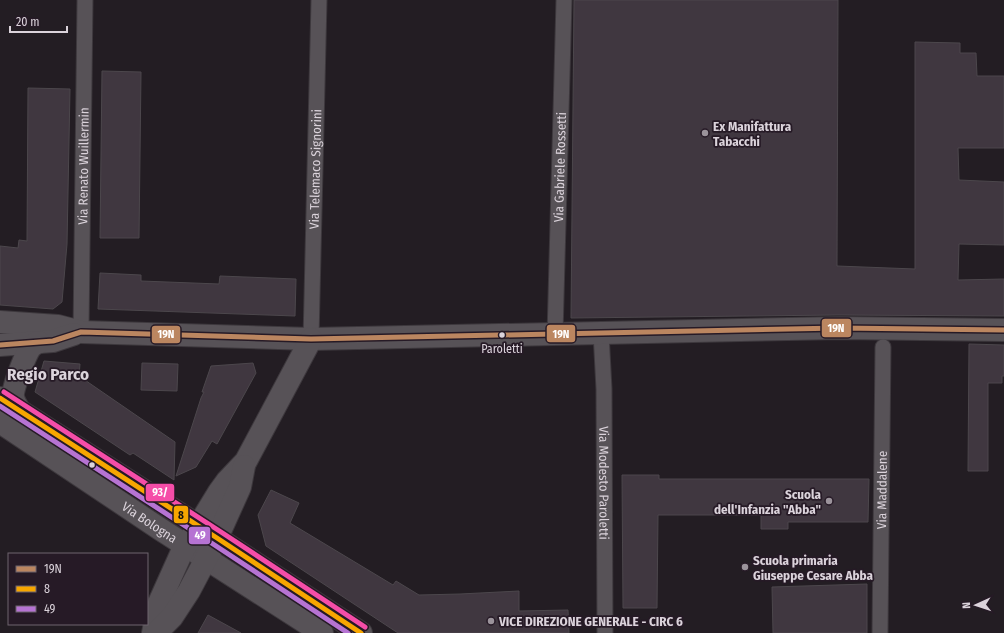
<svg xmlns="http://www.w3.org/2000/svg" width="1004" height="633" viewBox="0 0 1004 633" font-family="'Fira Sans Condensed',sans-serif">
<style>
.building{fill:#403740;stroke:#4c474c}
.lines{fill:none;stroke-linecap:round;stroke-linejoin:round}
.street-casing{stroke:#3d383d;stroke-width:17}
.secondary-casing{stroke:#3d383d;stroke-width:24}
.street{stroke:#575257;stroke-width:15}
.secondary{stroke:#575257;stroke-width:22}
.bus-1-casing{stroke:#261a26;stroke-width:8}
.bus-2-casing{stroke:#261a26;stroke-width:8}
.bus-3-casing{stroke:#261a26;stroke-width:8}
.bus-4-casing{stroke:#261a26;stroke-width:8}
.bus-1{stroke:#bb8660;stroke-width:5}
.bus-2{stroke:#f7a600;stroke-width:5}
.bus-3{stroke:#b673d3;stroke-width:5}
.bus-4{stroke:#f54da8;stroke-width:5}
.poi-dot{fill:#9b939b;stroke:#261a26;stroke-width:1.5}
.bus-dot{fill:#dbd3db;stroke:#261a26;stroke-width:1.5}
.labels{text-anchor:middle;stroke-width:3.5;stroke-linejoin:round;paint-order:stroke}
.bus-label{font-size:12px;fill:#dbd3db;stroke:#261a26}
.poi-label{font-size:13px;font-weight:bold;fill:#dbd3db;stroke:#261a26;text-anchor:start}
.street-label{font-size:13px;fill:#dbd3db;stroke:#261a26}
.district-label{font-size:17px;font-weight:bold;fill:#dbd3db;stroke:#261a26}
.line-badge{stroke:#261a26;stroke-width:1.5}
.badge-label{font-size:11px;text-anchor:middle;font-weight:bold;fill:#fff}
.pale-badge-label{font-size:11px;text-anchor:middle;font-weight:bold;fill:#111}
</style>
<rect width="100%" height="100%" fill="#231d23"/>
<g class="building">
<polygon points="574,0 838,0 837,266 915,269 915,42 960,43 960,53 976,53 977,76 1004,76 1004,148 958,148 959,180 1004,182 1004,245 959,244 958,280 1004,279 1004,316 838,315 571,318"/>
<polygon points="102,71 141,72 139,238 100,238"/>
<polygon points="28,88 70,89 67,244 62,302 53,309 0,305 0,246 18,248 19,240 27,241"/>
<polygon points="100,273 141,275 141,281 219,284 220,276 296,279 295,316 98,309"/>
<polygon points="969,344 1004,345 1004,376 1002,376 1002,383 988,383 988,471 968,471"/>
<polygon points="44,361 80,364 79,376 175,442 174,480 133,453 130,455 35,392"/>
<polygon points="142,363 178,364 177,391 141,390"/>
<polygon points="253,363 256,373 217,444 212,441 196,467 176,476 201,398 204,392 202,392 211,366"/>
<polygon points="622,475 659,475 659,479 869,479 868,522 788,522 788,529 761,529 761,515 658,515 657,608 623,608"/>
<polygon points="271,490 299,503 290,523 393,585 396,581 419,595 460,594 519,591 519,611 568,610 569,633 398,633 266,546 258,515"/>
<polygon points="867,584 867,633 773,633 772,587"/>
<polygon points="208,615 241,633 198,633"/>
</g>
<g class="lines">
<g class="street-casing">
<g id="street">
<path id="s1" d="M 81,332 L 85,0"/>
<path id="s2" d="M 601,333 L 604,389 L 605,633"/>
<path id="s3" d="M 555,335 L 564,0"/>
<path id="s4" d="M 311,339 L 319,0"/>
<path id="s5" d="M 880,633 L 883,347"/>
</g>
</g>
<g class="secondary-casing">
<g id="secondary">
<polyline points="0,322 58,326 81,332 311,339 840,328 1004,330"/>
<polyline points="0,345 53,341 74,334"/>
<polyline points="0,398 217,538 361,633"/>
<path d="M 20,411 C 17,406 14,403 13,397 C 12,389 26,353 31,347 C 33,345 36,343 39,342"/>
<path id="s6" d="M 0,422 L 160,529 L 322,633"/>
<polyline points="153,633 159,603 181,554 219,492 227,481 246,461 311,339"/>
<polyline points="156,633 172,617 189,591 217,538 240,487 244,466"/>
</g>
</g>
<use href="#street" class="street"/>
<use href="#secondary" class="secondary"/>
<g class="bus-1-casing">
<polyline id="bus-1" points="0,345 53,341 81,332 311,339 840,328 1004,330"/>
</g>
<g class="bus-2-casing">
<polyline id="bus-2" points="0,398 217,538 361,633"/>
</g>
<g class="bus-3-casing">
<polyline id="bus-3" points="0,406 213,544 348,633"/>
</g>
<g class="bus-4-casing">
<polyline id="bus-4" points="4,392 221,532 365,627"/>
</g>
<use href="#bus-1" class="bus-1"/>
<use href="#bus-2" class="bus-2"/>
<use href="#bus-3" class="bus-3"/>
<use href="#bus-4" class="bus-4"/>
</g>
<g class="poi-dot">
<circle cx="705" cy="133" r="4"/>
<circle cx="829" cy="501" r="4"/>
<circle cx="745" cy="567" r="4"/>
<circle cx="491" cy="621" r="4"/>
</g>
<g class="bus-dot">
<circle cx="502" cy="335" r="3.5"/>
<circle cx="92" cy="465" r="3.5"/>
</g>
<g class="labels">
<g class="bus-label">
<text x="502" y="353">Paroletti</text>
</g>
<g class="poi-label">
<text x="713" y="131">Ex Manifattura<tspan x="713" dy="15">Tabacchi</tspan></text>
<text x="821" y="499" text-anchor="end">Scuola<tspan x="821" dy="15">dell'Infanzia "Abba"</tspan></text>
<text x="753" y="565">Scuola primaria<tspan x="753" dy="15">Giuseppe Cesare Abba</tspan></text>
<text x="499" y="626">VICE DIREZIONE GENERALE - CIRC 6</text>
</g>
<g class="street-label">
<text dy="5" stroke="none"><textPath href="#s1" startOffset="166">Via Renato Wuillermin</textPath></text>
<text dy="5" stroke="none"><textPath href="#s3" startOffset="168">Via Gabriele Rossetti</textPath></text>
<text dy="5" stroke="none"><textPath href="#s4" startOffset="170">Via Telemaco Signorini</textPath></text>
<text dy="5" stroke="none"><textPath href="#s2" startOffset="150">Via Modesto Paroletti</textPath></text>
<text dy="5" stroke="none"><textPath href="#s5" startOffset="143">Via Maddalene</textPath></text>
<text dy="5" stroke="none"><textPath href="#s6" startOffset="180">Via Bologna</textPath></text>
</g>
<g class="district-label">
<text x="48" y="380">Regio Parco</text>
</g>
</g>
<g class="line-badge">
<rect x="821" y="318" width="31" height="20" rx="4" fill="#bb8660"/>
<rect x="546" y="324" width="30" height="19" rx="4" fill="#bb8660"/>
<rect x="151" y="325" width="30" height="19" rx="4" fill="#bb8660"/>
<rect x="145" y="483" width="30" height="19" rx="4" fill="#f54da8"/>
<rect x="173" y="505" width="16" height="19" rx="4" fill="#f7a600"/>
<rect x="188" y="526" width="23" height="19" rx="4" fill="#b673d3"/>
</g>
<g class="badge-label">
<text x="836" y="332">19N</text>
<text x="561" y="338">19N</text>
<text x="166" y="338">19N</text>
<text x="160" y="496">93/</text>
<text x="200" y="539">49</text>
</g>
<g class="pale-badge-label">
<text x="181" y="519">8</text>
</g>
<rect x="8" y="553" width="140" height="72" fill="#261a26" stroke="#6e646e"/>
<rect x="16" y="566" width="20" height="6" fill="#bb8660" stroke="#6e646e"/>
<text x="44" y="573" font-size="12" fill="#dbd3db">19N</text>
<rect x="16" y="586" width="20" height="6" fill="#f7a600" stroke="#6e646e"/>
<text x="44" y="593" font-size="12" fill="#dbd3db">8</text>
<rect x="16" y="606" width="20" height="6" fill="#b673d3" stroke="#6e646e"/>
<text x="44" y="613" font-size="12" fill="#dbd3db">49</text>
<g transform="translate(976 605) rotate(267)" stroke="#261a26" stroke-width="3" paint-order="stroke">
<path d="M0-3L7 15L0 10L-7 15Z" fill="#dbd3db"/>
<text y="-6" font-size="11" font-weight="bold" text-anchor="middle" fill="#dbd3db">N</text>
</g>
<path d="M10 26v6h57v-6" fill="none" stroke="#dbd3db" stroke-width="2"/>
<text x="16" y="26" font-size="12" fill="#dbd3db" stroke="#261a26" stroke-width="3" paint-order="stroke">20 m</text>
</svg>
